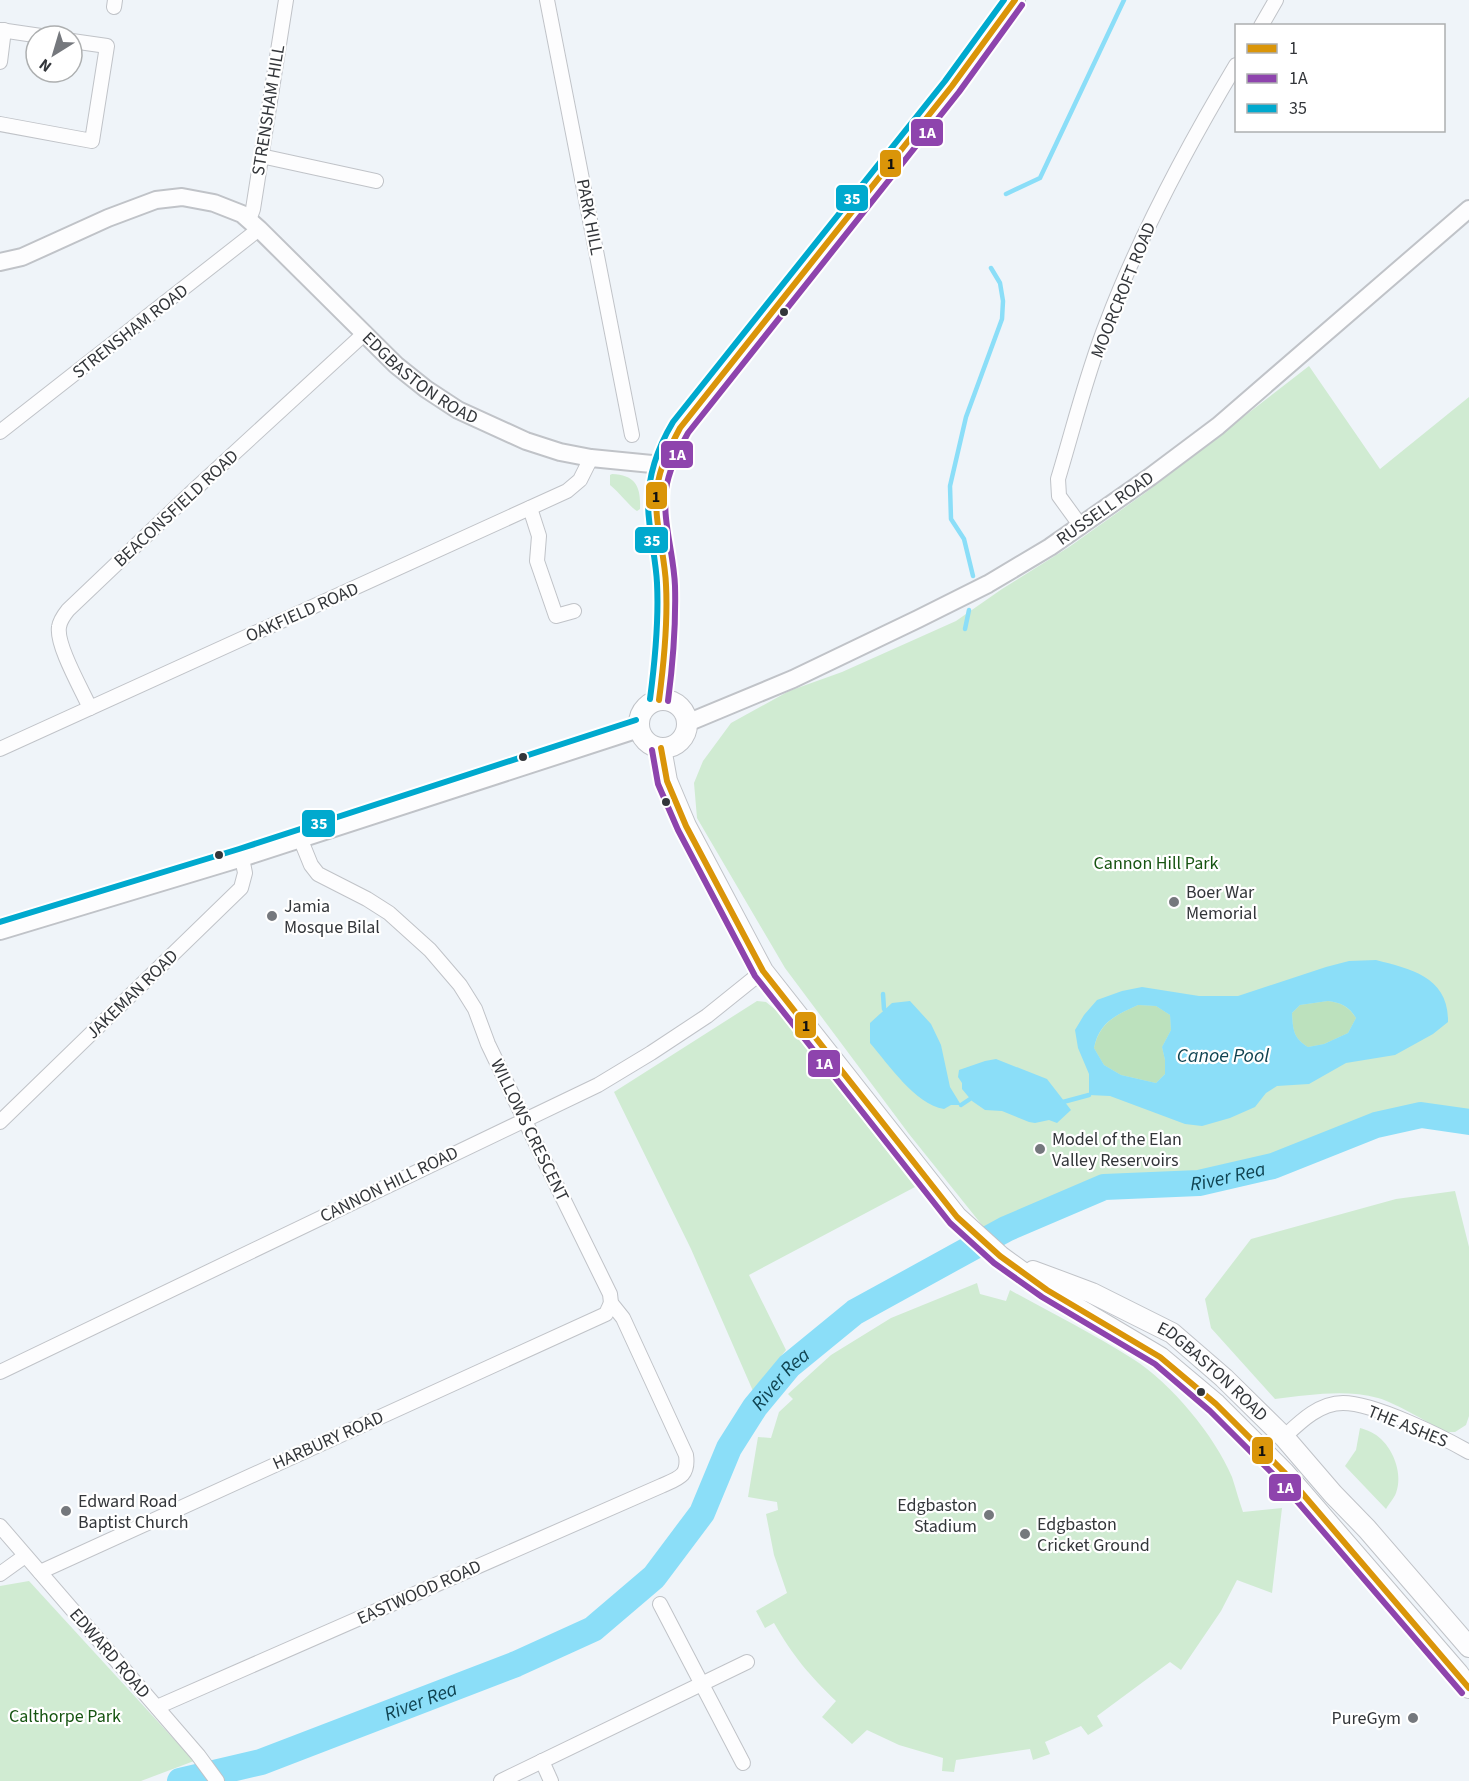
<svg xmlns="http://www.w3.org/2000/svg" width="1469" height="1781" viewBox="0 0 1469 1781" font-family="'Source Sans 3',sans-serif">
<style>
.green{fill:#d0ebd2}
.forest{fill:#bce1bd}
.water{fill:#8bdef8;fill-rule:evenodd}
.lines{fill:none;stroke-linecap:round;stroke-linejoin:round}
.stream{stroke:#8bdef8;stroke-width:4.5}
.river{stroke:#8bdef8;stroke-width:26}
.minor-casing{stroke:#c0c3c8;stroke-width:16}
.tertiary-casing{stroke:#c0c3c8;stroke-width:20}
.secondary-casing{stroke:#c0c3c8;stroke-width:22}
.minor{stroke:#fdfdfe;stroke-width:14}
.tertiary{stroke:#fdfdfe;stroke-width:16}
.secondary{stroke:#fdfdfe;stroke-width:20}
.bus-1-casing{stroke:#fff;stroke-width:10}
.bus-2-casing{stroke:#fff;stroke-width:10}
.bus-3-casing{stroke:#fff;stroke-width:10}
.bus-1{stroke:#da9509;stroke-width:6}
.bus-2{stroke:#8e44ad;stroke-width:6}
.bus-3{stroke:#00a9ce;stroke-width:6}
.bus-dot{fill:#33363a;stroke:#fff;stroke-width:2}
.poi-dot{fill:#75787d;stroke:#fff;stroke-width:2}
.labels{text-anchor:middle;stroke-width:4.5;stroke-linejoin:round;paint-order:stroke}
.street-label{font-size:18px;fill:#33363a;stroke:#fff}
.park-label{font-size:18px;fill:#165411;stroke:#fff}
.poi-label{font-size:18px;fill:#33363a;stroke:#fff;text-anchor:start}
.water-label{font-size:20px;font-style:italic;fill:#104452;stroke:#fff}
.line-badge{stroke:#fff;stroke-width:2}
.badge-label{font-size:16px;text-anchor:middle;font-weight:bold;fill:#fff}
.pale-badge-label{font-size:16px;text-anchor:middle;font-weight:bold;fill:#111}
</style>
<rect width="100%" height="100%" fill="#eff4f9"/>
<g class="green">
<polygon points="1309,366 1380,469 1469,397 1469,1110 1403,1112 1342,1135 1201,1176 1099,1182 986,1230 909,1134 785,968 697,818 694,783 703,761 731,723 789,691 842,672 956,621 1002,589 1069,547 1145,493"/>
<path d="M 612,474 C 636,475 641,487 640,509 L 637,511 C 629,506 620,493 610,485 L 610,475 Z"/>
<polygon points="757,1001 766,1002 777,1011 915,1187 749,1275 786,1350 753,1391 691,1249 614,1092"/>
<path d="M 1455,1191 L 1469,1247 L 1469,1416 L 1466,1425 L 1455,1432 L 1446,1432 C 1428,1423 1396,1403 1378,1398 C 1345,1389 1309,1395 1275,1399 L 1211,1328 L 1205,1299 L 1251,1239 L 1396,1199 Z"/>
<path d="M 977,1283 L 980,1294 L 1006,1301 L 1010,1290 C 1051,1313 1094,1334 1133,1359 C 1171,1383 1215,1436 1232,1477 C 1236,1489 1239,1501 1243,1512 L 1282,1508 L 1272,1593 L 1237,1580 L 1221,1611 L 1181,1670 L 1170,1662 L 1097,1716 L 1103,1726 L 1088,1735 L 1081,1726 L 1045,1742 L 1050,1754 L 1033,1760 L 1030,1749 L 956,1760 L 954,1772 L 942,1771 L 943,1758 L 899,1745 L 867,1730 L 852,1744 L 822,1717 L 836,1701 C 809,1675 793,1656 774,1623 L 765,1628 L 756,1611 L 787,1593 L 774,1555 L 766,1514 L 778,1510 L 777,1502 L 748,1497 L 758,1437 L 771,1438 L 779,1412 L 793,1399 L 788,1394 L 831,1355 L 891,1318 Z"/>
<path d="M 1360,1428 C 1367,1430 1375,1433 1381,1439 C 1394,1451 1403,1475 1396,1493 C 1394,1498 1389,1504 1386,1509 L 1345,1466 L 1356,1450 Z"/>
<polygon points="29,1581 194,1761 141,1781 0,1781 0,1586"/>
</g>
<g class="forest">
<path d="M 1328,1001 C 1341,1003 1348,1006 1356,1018 L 1348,1033 L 1324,1044 L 1308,1047 C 1293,1038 1293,1029 1292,1013 L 1300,1005 Z"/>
<path d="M 1138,1005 L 1156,1006 L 1170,1015 L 1171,1030 L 1162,1047 L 1165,1060 L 1165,1074 L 1156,1083 L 1121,1075 L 1104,1065 L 1094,1048 C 1100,1022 1116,1015 1138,1005 Z"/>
</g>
<g class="water">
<path d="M 1376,960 C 1411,969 1449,977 1448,1022 L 1433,1034 L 1395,1055 L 1346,1063 L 1309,1084 L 1277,1086 L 1266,1093 L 1255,1107 L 1230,1118 L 1202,1126 L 1185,1124 L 1110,1096 L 1089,1095 L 1089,1074 L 1078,1048 L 1075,1030 L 1084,1015 L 1097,1000 L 1122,991 L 1142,987 L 1199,996 L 1238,996 L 1326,967 L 1349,961 ZM 1328,1001 C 1341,1003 1349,1006 1356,1018 L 1348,1033 L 1324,1044 L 1308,1047 C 1293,1038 1293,1029 1292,1013 L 1300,1005 ZM 1138,1005 L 1156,1006 L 1170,1015 L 1171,1030 L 1162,1047 L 1165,1060 L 1165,1074 L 1156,1083 L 1121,1075 L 1104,1065 L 1094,1048 C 1099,1022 1116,1015 1138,1005 Z"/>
<path d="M 910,1001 L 931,1024 L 941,1045 L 950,1087 L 961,1105 L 951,1105 L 944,1109 C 915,1104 889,1065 870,1043 L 870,1023 L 892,1003 Z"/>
<polygon points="996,1059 1047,1079 1071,1110 1057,1123 1049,1120 1035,1123 1029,1122 1002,1111 985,1110 972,1101 962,1089 962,1083 958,1077 959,1070 985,1061"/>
</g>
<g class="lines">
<g class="stream">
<polyline points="1006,194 1040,178 1124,0"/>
<polyline points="973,576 964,539 951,519 950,486 966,417 1002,319 1003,301 1000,283 991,268"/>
<polyline points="965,629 969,610"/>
<polyline points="883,994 884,1009"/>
<polyline points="1063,1102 1089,1095"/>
<polyline points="961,1105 970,1099"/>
</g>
<path class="river" id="s1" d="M 180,1781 L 261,1762 L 516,1664 L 593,1629 L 654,1577 L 702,1513 L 729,1448 L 755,1407 L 789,1366 L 855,1312 L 1006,1229 L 1104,1187 L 1199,1183 L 1273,1166 L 1376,1125 L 1421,1115 L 1469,1122"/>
<g class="minor-casing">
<g id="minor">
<polyline points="547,0 632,435"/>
<polyline points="114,7 115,0"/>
<polyline points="1261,26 1276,0"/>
<polyline points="0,30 41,36"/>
<polyline points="0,62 4,30"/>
<polyline points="0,124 92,141 107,46 72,41"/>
<polyline points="261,156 376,181"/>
<polyline points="249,220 253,209 286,0"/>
<polyline points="0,432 259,229"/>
<polyline points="530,508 539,536 537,561 556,616 574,611"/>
<path d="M 1080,525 L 1059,496 L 1058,479 C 1074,426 1087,372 1107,322 C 1141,232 1187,147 1236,65"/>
<path d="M 90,708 C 82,690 56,645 59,627 C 60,620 64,615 68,610 L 193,491 L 365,333"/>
<polyline points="0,749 567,491 580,480 591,458"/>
<polyline points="0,1122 241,888 245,873 242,858"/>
<polyline points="0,1372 598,1085 651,1053 707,1016 763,971"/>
<path d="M 1284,1437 C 1300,1422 1319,1403 1343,1403 C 1374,1403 1441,1436 1469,1452"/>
<polyline points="0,1526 198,1755 217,1781"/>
<polyline points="40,1572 606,1314 611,1303"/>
<polyline points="0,1574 25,1556"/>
<polyline points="660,1604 743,1763"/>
<path d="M 157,1707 L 661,1486 C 679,1478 689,1476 686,1455 L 623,1318 L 611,1303 L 610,1294 L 525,1121 L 488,1044 L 475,1009 L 460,985 L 430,950 L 389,913 L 367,899 L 318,874 L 311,865 L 300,838"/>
<polyline points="542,1761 551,1781"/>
<polyline points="501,1781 747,1662"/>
</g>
</g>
<g class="tertiary-casing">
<g id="tertiary">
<path id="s2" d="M 0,262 L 22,257 L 108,218 L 156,200 L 182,197 L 214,203 L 242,214 L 259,229 L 396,365 L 426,389 L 458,410 L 526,441 L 560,452 L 591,458 L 662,465"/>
<polyline points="687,723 793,679 918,619 988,584 1050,547 1150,477 1218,426 1469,209"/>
<polyline points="0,931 242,858 639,729"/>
</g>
</g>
<g class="secondary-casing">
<g id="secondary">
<circle cx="663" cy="724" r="24"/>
<path d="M 659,700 C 665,656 669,609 665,566 C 664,547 658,529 657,511 C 654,480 665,454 680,428 L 952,86 L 1015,0"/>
<polyline points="661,748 667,781 686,826 763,971 957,1217 1000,1256 1047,1290 1160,1357 1216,1404 1284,1472 1458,1673 1469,1688"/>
<path id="s3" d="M 1033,1271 L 1092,1293 L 1172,1333 L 1224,1378 L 1284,1437 L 1333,1494 L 1367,1529 L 1469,1647"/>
</g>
</g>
<use href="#minor" class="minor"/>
<use href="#tertiary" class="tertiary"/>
<use href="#secondary" class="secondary"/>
<g class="bus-1-casing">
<g id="bus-1">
<path d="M 659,700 C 664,662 668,623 666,585 C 665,553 653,520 657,488 C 660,466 670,447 680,428 L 952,86 L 1015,0"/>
<polyline points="661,748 667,781 686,826 763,971 957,1217 1000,1256 1047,1290 1160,1357 1216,1404 1284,1472 1469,1688"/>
</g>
</g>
<g class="bus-2-casing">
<g id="bus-2">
<path d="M 668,701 C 673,663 676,624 675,586 C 674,554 662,521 666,489 C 669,469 678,451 688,433 L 959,92 L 1022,5"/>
<polyline points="652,750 658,784 678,830 755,976 950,1223 994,1263 1042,1297 1155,1364 1210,1411 1277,1478 1462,1693"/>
</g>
</g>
<g class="bus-3-casing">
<g id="bus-3">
<path d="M 650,699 C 655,661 659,622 657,583 C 656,562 651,541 649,519 C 645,484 655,452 673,422 L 945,81 L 1004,0"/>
<polyline points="0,922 239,849 636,720"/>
</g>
</g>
<use href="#bus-1" class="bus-1"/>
<use href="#bus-2" class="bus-2"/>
<use href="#bus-3" class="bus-3"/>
</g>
<g class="bus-dot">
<circle cx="784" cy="312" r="5"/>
<circle cx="523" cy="757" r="5"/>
<circle cx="666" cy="802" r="5"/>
<circle cx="219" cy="855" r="5"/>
<circle cx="1201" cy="1392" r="5"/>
</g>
<g class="poi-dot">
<circle cx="1174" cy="902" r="6"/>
<circle cx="272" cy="916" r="6"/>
<circle cx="1040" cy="1149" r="6"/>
<circle cx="66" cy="1511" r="6"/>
<circle cx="989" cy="1515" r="6"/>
<circle cx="1025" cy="1534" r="6"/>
<circle cx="1413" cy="1718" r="6"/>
</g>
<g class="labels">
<g class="street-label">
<text transform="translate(268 110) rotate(-81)" y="6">STRENSHAM HILL</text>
<text transform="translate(590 217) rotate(79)" y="6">PARK HILL</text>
<text transform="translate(1123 290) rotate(-68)" y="6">MOORCROFT ROAD</text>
<text transform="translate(130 331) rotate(-38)" y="6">STRENSHAM ROAD</text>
<text dy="6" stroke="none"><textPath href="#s2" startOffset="500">EDGBASTON ROAD</textPath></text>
<text transform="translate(176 508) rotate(-43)" y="6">BEACONSFIELD ROAD</text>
<text transform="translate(1105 508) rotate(-35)" y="6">RUSSELL ROAD</text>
<text transform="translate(302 612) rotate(-24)" y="6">OAKFIELD ROAD</text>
<text transform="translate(132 994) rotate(-44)" y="6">JAKEMAN ROAD</text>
<text transform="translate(530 1130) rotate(64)" y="6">WILLOWS CRESCENT</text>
<text transform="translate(389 1184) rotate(-26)" y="6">CANNON HILL ROAD</text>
<text dy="6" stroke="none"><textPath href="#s3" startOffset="208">EDGBASTON ROAD</textPath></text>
<text transform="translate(1408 1426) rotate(22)" y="6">THE ASHES</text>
<text transform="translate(328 1440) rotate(-24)" y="6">HARBURY ROAD</text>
<text transform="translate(419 1592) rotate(-24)" y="6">EASTWOOD ROAD</text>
<text transform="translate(110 1653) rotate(49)" y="6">EDWARD ROAD</text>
</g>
<g class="park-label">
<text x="1156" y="869">Cannon Hill Park</text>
<text x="65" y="1722">Calthorpe Park</text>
</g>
<g class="poi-label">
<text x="1186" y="898">Boer War<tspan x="1186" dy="21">Memorial</tspan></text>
<text x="284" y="912">Jamia<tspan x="284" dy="21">Mosque Bilal</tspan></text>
<text x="1052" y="1145">Model of the Elan<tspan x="1052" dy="21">Valley Reservoirs</tspan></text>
<text x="78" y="1507">Edward Road<tspan x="78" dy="21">Baptist Church</tspan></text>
<text x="977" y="1511" text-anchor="end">Edgbaston<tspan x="977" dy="21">Stadium</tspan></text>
<text x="1037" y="1530">Edgbaston<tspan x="1037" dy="21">Cricket Ground</tspan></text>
<text x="1401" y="1724" text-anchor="end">PureGym</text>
</g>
<g class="water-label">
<text x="1223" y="1062">Canoe Pool</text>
<text dy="7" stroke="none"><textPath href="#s1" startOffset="1262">River Rea</textPath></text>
<text dy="7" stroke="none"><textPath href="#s1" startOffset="758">River Rea</textPath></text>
<text dy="7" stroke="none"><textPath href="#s1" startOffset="254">River Rea</textPath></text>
</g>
</g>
<g class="line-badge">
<rect x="910" y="118" width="34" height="29" rx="6" fill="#8e44ad"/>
<rect x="879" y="149" width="23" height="29" rx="6" fill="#da9509"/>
<rect x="835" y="184" width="34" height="28" rx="6" fill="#00a9ce"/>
<rect x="660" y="440" width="34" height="29" rx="6" fill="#8e44ad"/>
<rect x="645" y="481" width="23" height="29" rx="6" fill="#da9509"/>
<rect x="634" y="526" width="35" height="28" rx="6" fill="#00a9ce"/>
<rect x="301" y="809" width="35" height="29" rx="6" fill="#00a9ce"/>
<rect x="794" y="1011" width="23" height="28" rx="6" fill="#da9509"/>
<rect x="807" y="1049" width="34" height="29" rx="6" fill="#8e44ad"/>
<rect x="1251" y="1436" width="23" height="29" rx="6" fill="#da9509"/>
<rect x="1268" y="1473" width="34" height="29" rx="6" fill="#8e44ad"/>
</g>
<g class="badge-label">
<text x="927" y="138">1A</text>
<text x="852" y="204">35</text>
<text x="677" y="460">1A</text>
<text x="652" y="546">35</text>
<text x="319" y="829">35</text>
<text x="824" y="1069">1A</text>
<text x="1285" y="1493">1A</text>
</g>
<g class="pale-badge-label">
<text x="891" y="169">1</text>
<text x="656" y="502">1</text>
<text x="806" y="1031">1</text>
<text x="1262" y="1456">1</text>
</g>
<rect x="1235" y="24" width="210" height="108" fill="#ffffff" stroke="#adafb0" stroke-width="1.5"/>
<rect x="1247" y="44" width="30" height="9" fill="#da9509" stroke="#adafb0" stroke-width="1.5"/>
<text x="1289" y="54" font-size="18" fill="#33363a">1</text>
<rect x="1247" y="74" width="30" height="9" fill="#8e44ad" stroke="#adafb0" stroke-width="1.5"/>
<text x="1289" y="84" font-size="18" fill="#33363a">1A</text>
<rect x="1247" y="104" width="30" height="9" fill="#00a9ce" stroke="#adafb0" stroke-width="1.5"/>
<text x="1289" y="114" font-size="18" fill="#33363a">35</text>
<g transform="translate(54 54) rotate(217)"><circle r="28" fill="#ffffff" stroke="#adafb0" stroke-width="1.5"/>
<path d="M0-4.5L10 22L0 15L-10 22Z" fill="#75787d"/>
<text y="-9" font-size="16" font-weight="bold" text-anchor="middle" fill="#33363a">N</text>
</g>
</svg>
